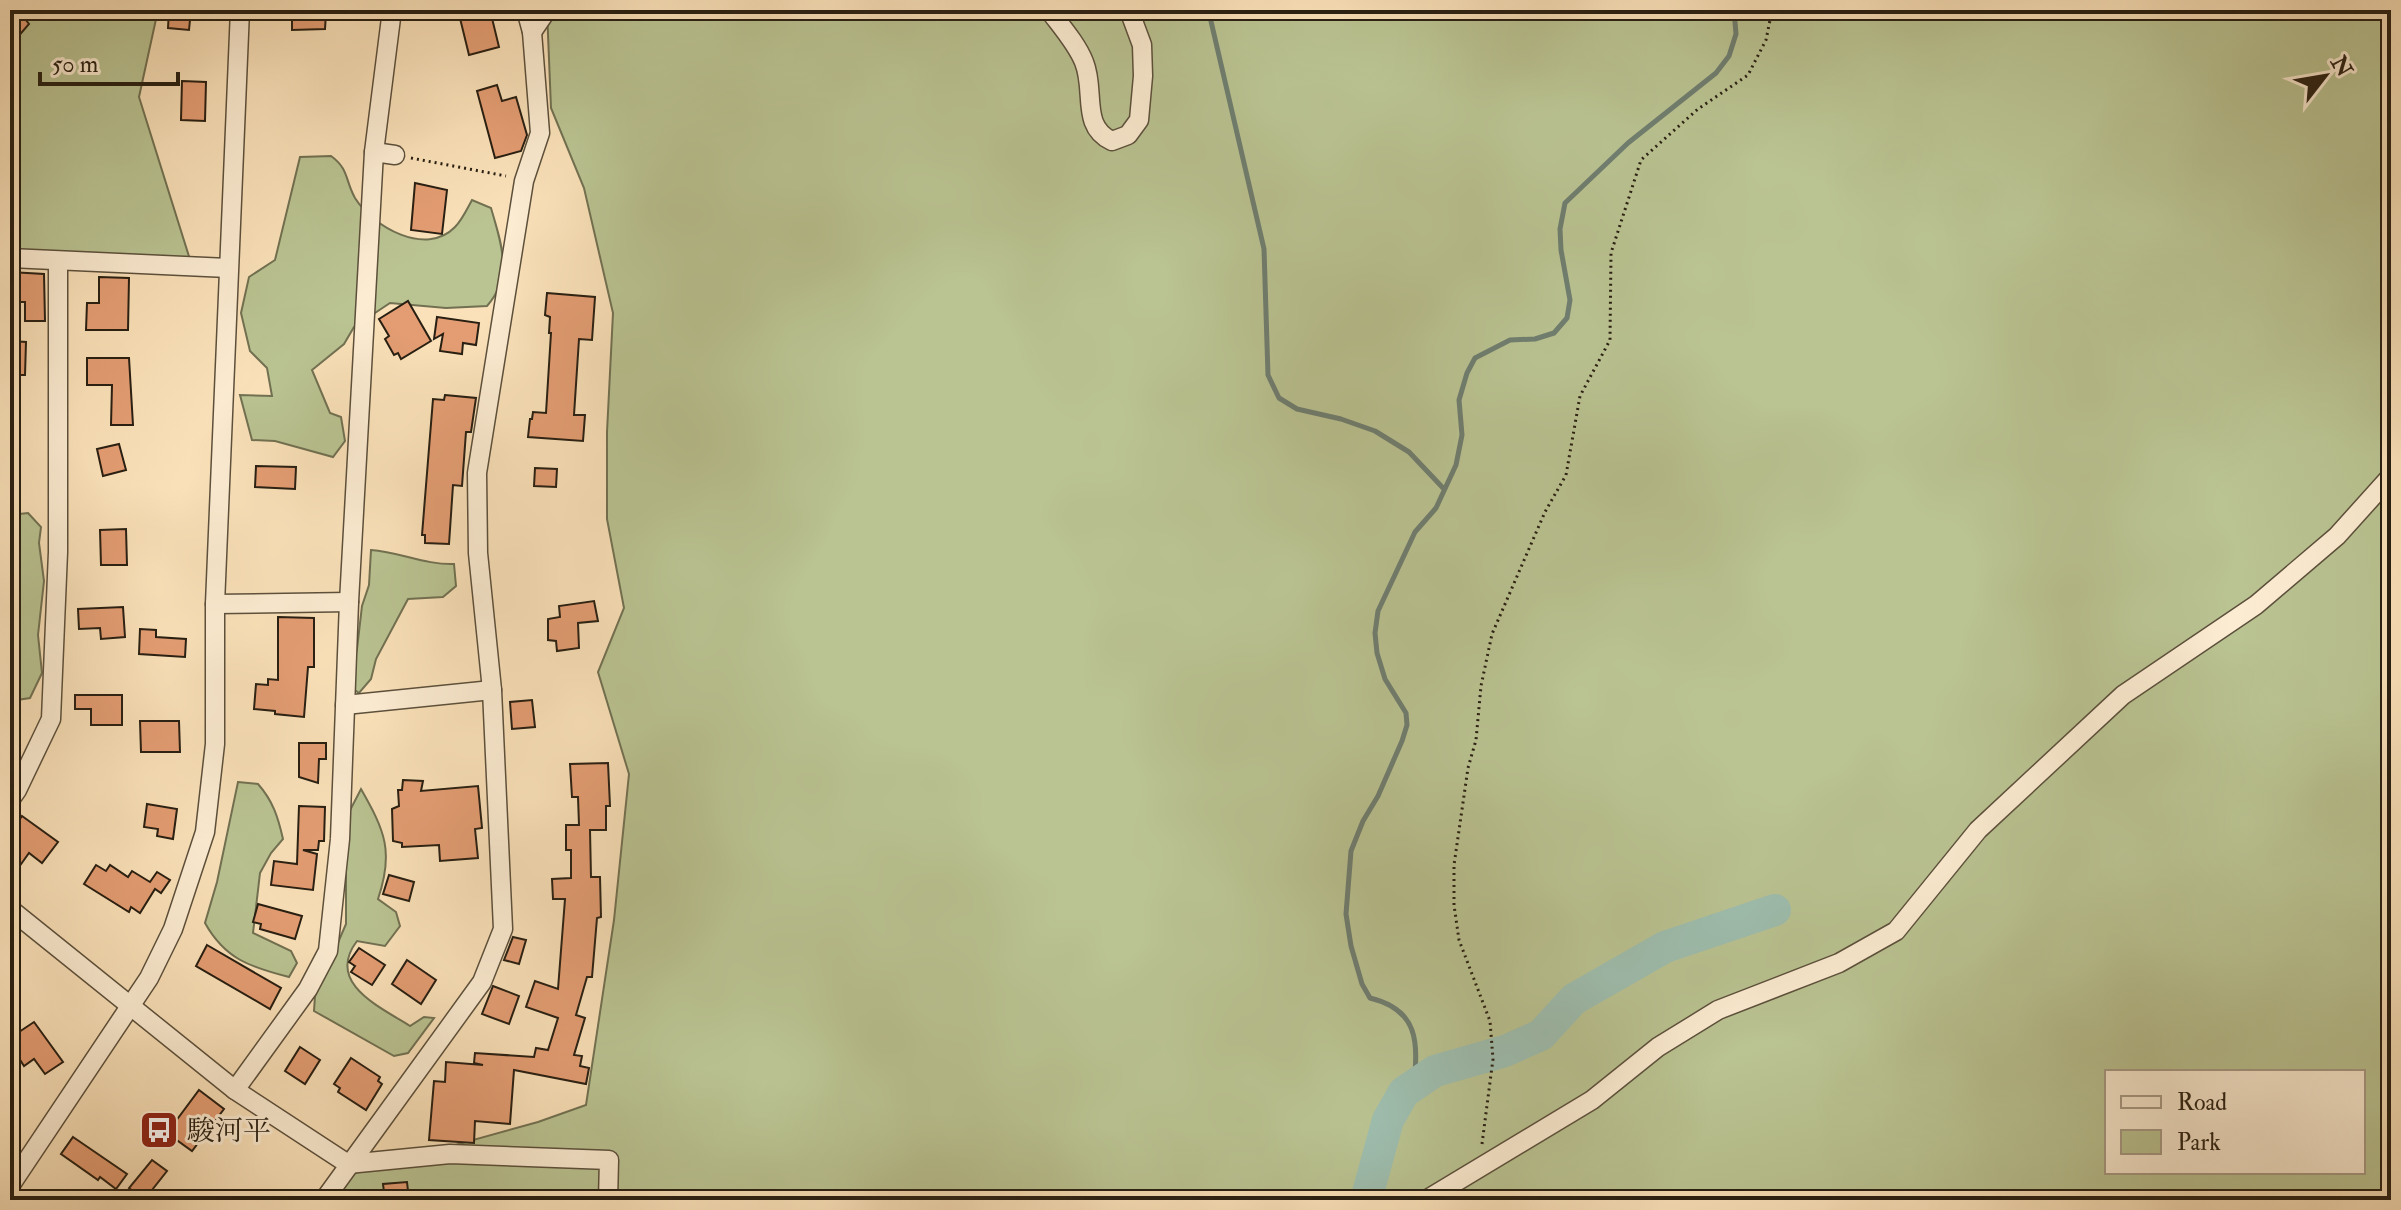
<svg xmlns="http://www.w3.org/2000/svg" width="2401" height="1210" viewBox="0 0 2401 1210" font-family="'IM FELL Double Pica','Noto Serif JP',serif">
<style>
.green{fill:#bac392;stroke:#717152;stroke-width:2;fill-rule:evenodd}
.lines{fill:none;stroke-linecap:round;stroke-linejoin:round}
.stream{stroke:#6f7e70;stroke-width:5}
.river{stroke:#9ebeaf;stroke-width:32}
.building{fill:#e49d73;stroke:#281f12;stroke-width:2}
.minor-casing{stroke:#5c503c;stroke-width:21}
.path{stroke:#281f12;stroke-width:3;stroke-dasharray:2 4;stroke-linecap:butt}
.minor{stroke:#fcecd2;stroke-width:18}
.labels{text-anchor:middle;stroke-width:6;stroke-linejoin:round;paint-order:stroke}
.poi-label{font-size:28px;fill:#281f12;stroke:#fcecd2;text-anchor:start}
</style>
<rect width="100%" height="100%" fill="#fae1b9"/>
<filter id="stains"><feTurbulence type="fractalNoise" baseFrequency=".0025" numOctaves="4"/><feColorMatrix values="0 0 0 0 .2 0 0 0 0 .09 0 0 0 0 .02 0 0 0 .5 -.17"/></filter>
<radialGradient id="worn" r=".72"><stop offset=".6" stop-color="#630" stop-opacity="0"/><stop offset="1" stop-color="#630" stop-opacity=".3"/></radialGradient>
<g class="green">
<polygon points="10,10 158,10 139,97 192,266 10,264"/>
<path d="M 547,10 L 2391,10 L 2391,1200 L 334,1200 L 347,1175 L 538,1122 L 586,1105 L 614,920 L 629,774 L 598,672 L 624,608 L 607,519 L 607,432 L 613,313 L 584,188 L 551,108 ZM 2107,1072 L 2363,1072 L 2363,1172 L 2107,1172 Z"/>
<path d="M 331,156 C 349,169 345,180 355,198 C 373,227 426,257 455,227 C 462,220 467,209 472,200 L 491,208 C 501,243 514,276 487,306 L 446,308 L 390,303 L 354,327 L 344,344 L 312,370 L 330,413 L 341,417 L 345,441 L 333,457 L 275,441 L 252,440 L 240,395 L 272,396 L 267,368 L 250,351 L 241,313 L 249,277 L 275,260 L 300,157 Z"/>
<polygon points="28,513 41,527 39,543 44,581 38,635 42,673 30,698 10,701 10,515"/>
<path d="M 371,550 C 400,552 425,565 454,564 L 456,586 L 443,597 L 408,599 L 376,659 L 371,679 L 359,693 L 349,686 L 357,649 L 362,606 L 369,585 Z"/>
<path d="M 238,782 L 258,784 C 273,801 278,817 283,839 L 271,853 L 260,873 L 253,933 L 291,951 L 297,963 L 289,977 C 250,967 225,959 205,923 L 217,882 Z"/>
<path d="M 361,789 C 385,831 394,852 378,899 L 396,912 L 400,926 L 385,946 L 357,941 C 325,983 380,1007 410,1026 L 424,1017 L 434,1018 L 408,1053 L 394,1056 L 314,1011 L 315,996 L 346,924 L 346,818 Z"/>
</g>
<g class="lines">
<g class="stream">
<polyline points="1210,17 1264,249 1268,375 1279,398 1297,409 1341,419 1375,431 1409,452 1444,489"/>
<path d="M 1414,1085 C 1418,1042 1419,1010 1370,998 L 1362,984 L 1351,946 L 1346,914 L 1351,851 L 1363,821 L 1378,796 L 1402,741 L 1407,725 L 1406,713 L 1385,679 L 1377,653 L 1375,633 L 1378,611 L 1415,532 L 1436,508 L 1456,465 L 1462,435 L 1459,400 L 1467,373 L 1475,358 L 1510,340 L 1535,339 L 1554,333 L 1567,318 L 1570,300 L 1561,250 L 1560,229 L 1565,203 L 1628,143 L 1716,73 L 1729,56 L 1736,34 L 1734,10"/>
</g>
<polyline class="river" points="1366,1200 1388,1120 1404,1092 1435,1071 1505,1051 1541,1035 1574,999 1665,947 1775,910"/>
</g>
<g class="building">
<polygon points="10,10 18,10 29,24 10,46"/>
<polygon points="169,10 191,10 189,30 168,28"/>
<polygon points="458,10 490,10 499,47 469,55"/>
<polygon points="311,13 326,13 325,29 292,30 292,14"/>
<polygon points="182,81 206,82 205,121 181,120"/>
<polygon points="497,85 502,101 516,97 527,135 521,151 495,158 477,91"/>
<polygon points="415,183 447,190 442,234 411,230"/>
<polygon points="10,272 44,274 45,321 25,321 25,302 11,302"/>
<polygon points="99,277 129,278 128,330 86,330 87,303 99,303"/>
<polygon points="547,293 595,297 592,340 579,339 574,415 585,415 583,441 528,437 530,419 532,419 533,412 546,413 551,333 549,333 550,317 545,315"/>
<polygon points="408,301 431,341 401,359 398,353 394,355 385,339 389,336 379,319"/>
<polygon points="437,317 479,323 476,345 463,343 462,354 440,351 443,334 434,339"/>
<polygon points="10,341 26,342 25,375 10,375"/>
<polygon points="87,358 129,358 133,425 111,425 112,385 87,385"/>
<polygon points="445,395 476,398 471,432 466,432 462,486 453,485 449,544 425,543 425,535 422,535 433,399 444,400"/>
<polygon points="119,444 126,470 103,476 97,449"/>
<polygon points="256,466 296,467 295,489 255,487"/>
<polygon points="535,468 557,469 556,487 534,486"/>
<polygon points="126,529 127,565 101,565 100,530"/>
<polygon points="594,601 598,621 578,623 579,648 557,651 556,641 548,640 548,619 560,617 559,606"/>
<polygon points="123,607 125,637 101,639 100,628 79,629 78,609"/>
<polygon points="278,617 314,618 314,667 308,667 304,717 275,714 275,711 254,709 256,684 268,685 268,679 278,680"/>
<polygon points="140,629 156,630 156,637 186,639 185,657 139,654"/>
<polygon points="75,695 122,695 122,725 91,725 91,709 75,709"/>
<polygon points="532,700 535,727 512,729 510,702"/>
<polygon points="140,721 179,721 180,752 141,752"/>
<polygon points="299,743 326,743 326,759 319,759 318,783 299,777"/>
<polygon points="608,763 610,806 606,806 606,830 590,830 591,877 600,877 601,917 597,918 592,977 587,977 576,1015 585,1018 574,1055 582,1056 580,1066 589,1068 586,1084 514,1070 510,1124 475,1121 474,1143 429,1140 434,1081 445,1082 446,1062 483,1065 474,1063 475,1053 534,1057 536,1048 548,1050 558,1018 526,1007 535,981 558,989 565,899 553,899 552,879 571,878 571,850 566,850 566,825 579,825 578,797 572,797 570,764"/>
<polygon points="403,780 423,781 421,791 478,786 482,828 475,829 478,858 440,861 439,845 402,847 402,843 393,841 392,809 399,806 398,790 402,790"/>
<polygon points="147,804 177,809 173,839 157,836 158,829 144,827"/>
<polygon points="299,806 325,807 324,841 319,841 318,850 303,850 317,854 313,890 271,885 274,861 297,864"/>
<polygon points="22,816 58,842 42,863 29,853 19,867 10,861 10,833"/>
<polygon points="96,865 106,871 110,865 128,877 132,871 150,882 157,872 170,880 161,893 155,889 140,913 131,907 129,912 84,884"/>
<polygon points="389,875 414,882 409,901 383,894"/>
<polygon points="258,904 302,916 295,939 260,929 261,924 253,922"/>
<polygon points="513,937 526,940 519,964 504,960"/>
<polygon points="207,945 281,988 270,1009 196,966"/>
<polygon points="359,948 385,965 372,985 351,972 355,966 349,962"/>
<polygon points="407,960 436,980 421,1004 392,984"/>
<polygon points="493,986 519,996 509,1024 482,1014"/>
<polygon points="34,1022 63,1062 45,1074 34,1059 24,1066 10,1044 10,1038"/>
<polygon points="300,1047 320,1060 305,1084 285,1071"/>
<polygon points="351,1058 380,1077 378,1081 382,1084 366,1110 338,1092 340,1088 334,1084"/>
<polygon points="199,1090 224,1109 192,1151 167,1133"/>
<polygon points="73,1137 127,1174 116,1189 100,1177 98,1180 61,1154"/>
<polygon points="152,1160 167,1171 144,1200 129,1188"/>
<polygon points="407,1182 409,1200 385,1200 383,1184"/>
</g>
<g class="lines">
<g class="minor-casing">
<g id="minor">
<path d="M 1049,10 C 1061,26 1077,44 1084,62 C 1096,91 1080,126 1112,141 L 1128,135 L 1139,120 L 1143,76 L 1142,45 L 1129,10"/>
<polyline points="532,32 547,10"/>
<polyline points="374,152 395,155"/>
<polyline points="10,258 228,268"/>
<polyline points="215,604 349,602"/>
<polyline points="345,705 492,690"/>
<polyline points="10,800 17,790 51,719 58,552 58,261"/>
<polyline points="10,909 235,1090 348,1164 450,1154 609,1160 608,1200"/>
<polyline points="235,1090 308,989 328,951 340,839 349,602 374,152 392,10"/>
<polyline points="10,1186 149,978 173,929 205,832 215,744 215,604 240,10"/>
<polyline points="324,1200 482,982 503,929 492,690 478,553 477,473 524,181 540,133 532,32 526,10"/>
<polyline points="1426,1200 1592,1100 1658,1047 1718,1010 1839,963 1896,931 1978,830 2123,695 2256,605 2337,536 2391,476"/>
</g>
</g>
<g class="path">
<polyline points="411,158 506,176"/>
<polyline points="1482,1144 1493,1059 1490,1021 1459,940 1454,905 1454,865 1468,768 1476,740 1481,686 1492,634 1545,512 1566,475 1580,396 1610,340 1611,253 1641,160 1698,109 1748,75 1766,40 1772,10"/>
</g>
<use href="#minor" class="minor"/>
</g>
<defs>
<g id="bus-square" transform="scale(2)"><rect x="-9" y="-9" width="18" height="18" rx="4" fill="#8f2418" stroke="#fcecd2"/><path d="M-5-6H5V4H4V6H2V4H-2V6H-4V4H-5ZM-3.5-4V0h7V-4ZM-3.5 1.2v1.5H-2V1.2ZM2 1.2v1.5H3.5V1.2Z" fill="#fff"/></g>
</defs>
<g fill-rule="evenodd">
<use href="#bus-square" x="159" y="1130"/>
</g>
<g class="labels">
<g class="poi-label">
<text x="187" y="1140">駿河平</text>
</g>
</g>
<rect width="2401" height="1210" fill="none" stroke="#fae1b9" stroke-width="40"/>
<rect x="12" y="12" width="2377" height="1186" fill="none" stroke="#281f12" stroke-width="4"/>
<rect x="20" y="20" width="2361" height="1170" fill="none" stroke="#281f12" stroke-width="2"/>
<rect x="2105" y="1070" width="260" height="104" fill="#fcecd2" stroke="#a79a85" stroke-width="2"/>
<rect x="2121" y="1096" width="40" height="12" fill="#fcecd2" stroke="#a79a85" stroke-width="2"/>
<text x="2177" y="1110" font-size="24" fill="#281f12">Road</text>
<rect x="2121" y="1130" width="40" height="24" fill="#bac392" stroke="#a79a85" stroke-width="2"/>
<text x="2177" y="1150" font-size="24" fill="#281f12">Park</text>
<g transform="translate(2325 76) rotate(59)" stroke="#fcecd2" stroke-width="6" paint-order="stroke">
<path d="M0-6L14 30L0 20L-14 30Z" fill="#281f12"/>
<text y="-12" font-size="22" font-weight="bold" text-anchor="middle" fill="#281f12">N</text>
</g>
<path d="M40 72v12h138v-12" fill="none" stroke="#281f12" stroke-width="4"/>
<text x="52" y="72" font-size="24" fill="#281f12" stroke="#fcecd2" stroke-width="6" paint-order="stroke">50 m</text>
<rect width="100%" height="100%" filter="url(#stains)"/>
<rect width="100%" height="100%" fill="url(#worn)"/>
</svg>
